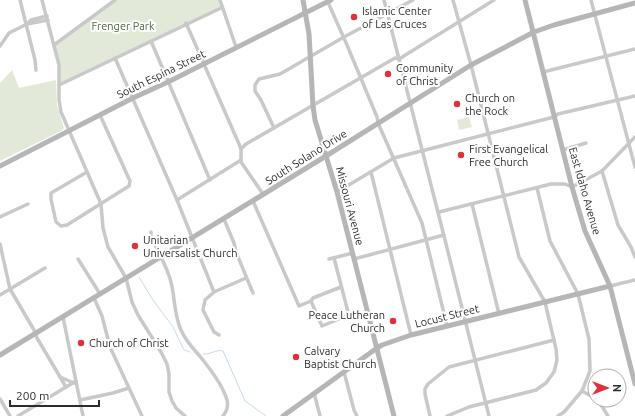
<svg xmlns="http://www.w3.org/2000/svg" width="635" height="416" viewBox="0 0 635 416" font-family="Ubuntu,sans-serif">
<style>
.green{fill:#e2e9d9}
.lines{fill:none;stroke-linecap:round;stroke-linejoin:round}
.stream{stroke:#c5dbe9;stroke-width:1}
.street{stroke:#c9c9c9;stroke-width:3.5}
.secondary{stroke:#b6b6b6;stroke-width:5}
.poi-dot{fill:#df313d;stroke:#fff;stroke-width:1.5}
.labels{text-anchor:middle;stroke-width:4;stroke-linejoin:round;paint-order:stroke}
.poi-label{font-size:11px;fill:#2c2c2c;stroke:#fff;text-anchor:start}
.park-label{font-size:11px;fill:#4f663b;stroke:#fff}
.street-label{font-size:11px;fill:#2c2c2c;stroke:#fff}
</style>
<rect width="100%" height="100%" fill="#fff"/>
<g class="green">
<polygon points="115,0 220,0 222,6 59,85 59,65 54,45"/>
<polygon points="12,70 19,88 56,80 57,105 64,128 61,131 0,161 0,83"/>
<polygon points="469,117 472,127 459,130 457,120"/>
</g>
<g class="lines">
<g class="stream">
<polyline points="139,277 153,300 173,327 184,350 190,352"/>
<path d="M 203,354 C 210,355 216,349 223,351 L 245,401 L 266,416"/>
</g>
<g class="street">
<polyline points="20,0 35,60 36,70"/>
<polyline points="42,0 59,65 59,100 61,112 101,204 103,228 108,247 126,278 132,302 138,315 161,352 167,364 169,374 169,392 172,401 176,408 185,416"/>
<polyline points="220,0 236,47"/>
<polyline points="327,0 347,45 377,117 378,123 422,223 447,326"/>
<path d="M 384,0 C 419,139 455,277 489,416"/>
<polyline points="591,0 635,167"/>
<polyline points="47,16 31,20 27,24 48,20"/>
<polyline points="186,23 239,144 241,149 241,162 263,194"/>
<polyline points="151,41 210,180"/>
<polyline points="54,45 115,0"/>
<polyline points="0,46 9,33 27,24"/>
<polyline points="115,58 177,200 214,292 205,300 203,310 214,332 219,335"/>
<polyline points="543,72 635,49"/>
<polyline points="59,85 221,8 222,6"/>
<polyline points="274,128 261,100 255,91 255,85 259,79 280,74 344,37 413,0"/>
<polyline points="241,149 246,144 395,58 399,59 494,0"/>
<polyline points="563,150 586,143"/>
<polyline points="602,171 618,225 631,247 635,257"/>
<polyline points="87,172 51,193 51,199 56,222 61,226 67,225 129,186 130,181 100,115"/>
<polyline points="371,172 411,335"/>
<polyline points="537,188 550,241 578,294 589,339 590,371 582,391 595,398"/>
<polyline points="337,192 394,158 554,117 558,114 635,96"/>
<polyline points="177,200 241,160"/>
<polyline points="253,201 299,306 311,301 322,326 346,316 348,312 334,258"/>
<polyline points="472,204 499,314"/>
<polyline points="439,212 551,184 565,184 572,187 602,171 635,137"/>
<polyline points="0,217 28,204"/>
<polyline points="224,219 234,243 236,252 253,293"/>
<path d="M 151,232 L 151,237 C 158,252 167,266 171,282 C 175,298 174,315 181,330 C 186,342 195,350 203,360 C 210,369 217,378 222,388 C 227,398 231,406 223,416"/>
<polyline points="0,244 10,289 34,330 37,338 66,387"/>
<polyline points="78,259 100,294"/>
<polyline points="329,259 353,253"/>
<polyline points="354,259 444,235"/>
<polyline points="610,286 635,280"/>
<polyline points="214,292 246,278"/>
<polyline points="0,295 45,268"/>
<polyline points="94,298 102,316 110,347 142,416"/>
<polyline points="311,301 313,298 341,287"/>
<polyline points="63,317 83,416"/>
<polyline points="344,372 354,410 357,416"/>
<polyline points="60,377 74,383"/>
<polyline points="314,393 320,416"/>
<polyline points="0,399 10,416"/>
<polyline points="80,400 113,393 129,388"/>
<polyline points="598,400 608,416"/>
<polyline points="18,416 76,381"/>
<polyline points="430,416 425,394 425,389 428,384 449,367 554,340"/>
<polyline points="447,416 469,407 536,390 546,383 554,372 557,360 556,349 545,302 519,257 471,65 453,0"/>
<polyline points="558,416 564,412 582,391"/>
</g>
<g class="secondary">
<polyline points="303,0 309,34 313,106 315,120 337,192 394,416"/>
<polyline points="525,0 572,187 585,231 610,286 635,384"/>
<polyline points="0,166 133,98 168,82 331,0"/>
<polyline points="0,355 326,156 471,65 534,32 554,25 635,3"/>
<polyline points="283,416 377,348 382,345 411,335 610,286"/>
</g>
</g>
<g class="poi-dot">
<circle cx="354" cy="17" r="4"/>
<circle cx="388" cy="74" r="4"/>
<circle cx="457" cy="104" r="4"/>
<circle cx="461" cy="155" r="4"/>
<circle cx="135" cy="246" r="4"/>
<circle cx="393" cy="321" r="4"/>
<circle cx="81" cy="343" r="4"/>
<circle cx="296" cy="357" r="4"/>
</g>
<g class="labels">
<g class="poi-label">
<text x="362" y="15">Islamic Center<tspan x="362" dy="13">of Las Cruces</tspan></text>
<text x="396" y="72">Community<tspan x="396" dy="13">of Christ</tspan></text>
<text x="465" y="102">Church on<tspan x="465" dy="13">the Rock</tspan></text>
<text x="469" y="153">First Evangelical<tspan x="469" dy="13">Free Church</tspan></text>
<text x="143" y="244">Unitarian<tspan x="143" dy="13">Universalist Church</tspan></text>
<text x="385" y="319" text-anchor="end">Peace Lutheran<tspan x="385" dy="13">Church</tspan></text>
<text x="89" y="347">Church of Christ</text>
<text x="304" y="355">Calvary<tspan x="304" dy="13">Baptist Church</tspan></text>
</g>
<g class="park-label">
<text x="123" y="30">Frenger Park</text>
</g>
<g class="street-label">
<text transform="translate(161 74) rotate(-26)" y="4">South Espina Street</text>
<text transform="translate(306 157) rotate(-32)" y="4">South Solano Drive</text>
<text transform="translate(585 191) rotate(74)" y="4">East Idaho Avenue</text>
<text transform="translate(350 206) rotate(75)" y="4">Missouri Avenue</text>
<text transform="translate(447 316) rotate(-14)" y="4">Locust Street</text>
</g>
</g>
<g transform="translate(607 388) rotate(90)"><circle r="19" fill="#ffffff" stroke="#ababab"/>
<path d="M0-3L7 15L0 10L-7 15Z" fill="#df313d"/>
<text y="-6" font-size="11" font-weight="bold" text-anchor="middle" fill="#2c2c2c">N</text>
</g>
<path d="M10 400v6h89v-6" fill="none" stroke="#2c2c2c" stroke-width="2"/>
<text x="16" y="400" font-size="12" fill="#2c2c2c" stroke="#ffffff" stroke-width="3" paint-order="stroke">200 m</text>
</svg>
